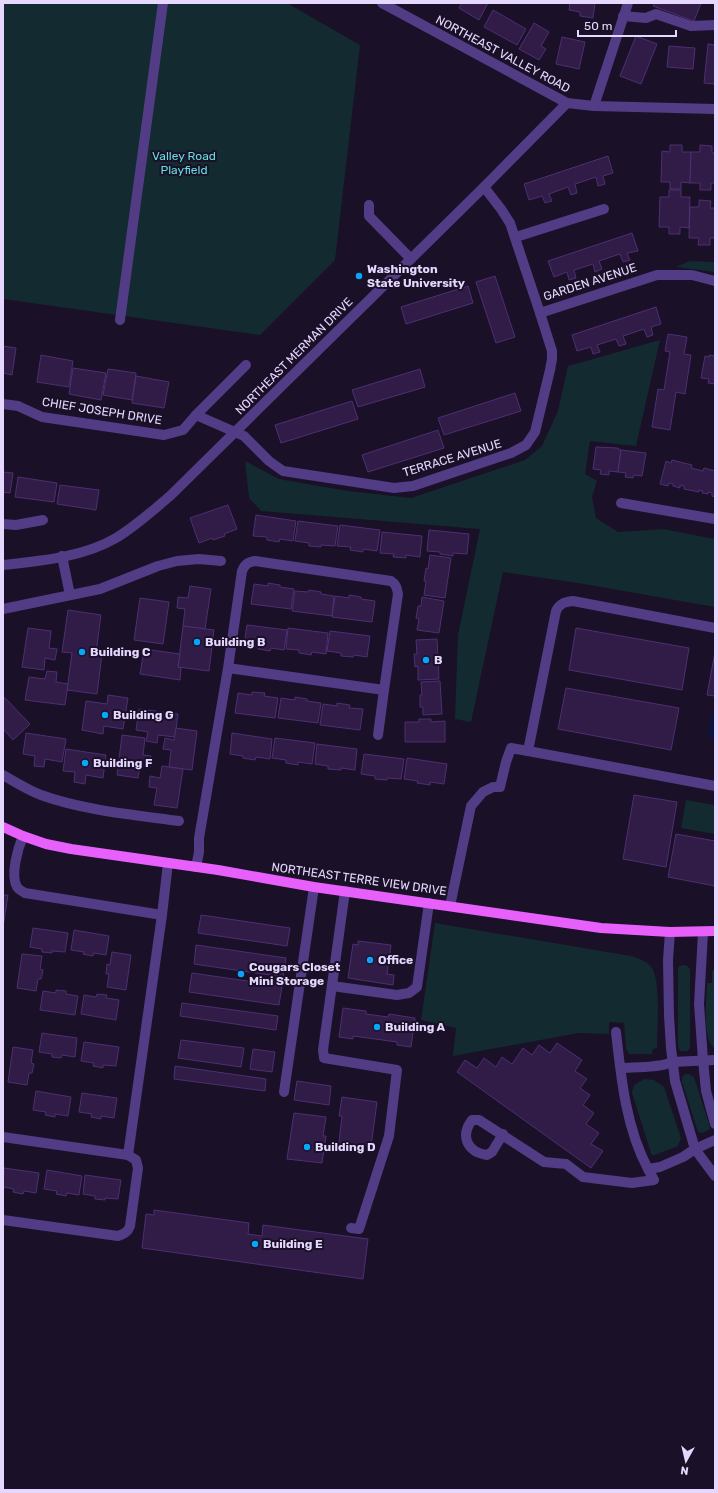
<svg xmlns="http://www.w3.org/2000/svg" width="718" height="1493" viewBox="0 0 718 1493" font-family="Rubik,sans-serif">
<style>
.green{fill:#132a31}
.water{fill:#0b1244}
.building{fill:#301c47;stroke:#4d2f73}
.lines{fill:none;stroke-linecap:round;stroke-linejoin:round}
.minor{stroke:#513c85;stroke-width:10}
.major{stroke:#e860fc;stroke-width:10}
.poi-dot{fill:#07a6fa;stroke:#1a1027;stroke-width:1.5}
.labels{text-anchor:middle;stroke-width:4;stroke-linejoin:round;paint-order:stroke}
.street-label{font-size:12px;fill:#e5d7fe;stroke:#1a1027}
.park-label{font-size:12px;fill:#63dedd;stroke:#1a1027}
.poi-label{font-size:12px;font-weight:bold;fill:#e5d7fe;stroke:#1a1027;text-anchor:start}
</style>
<rect width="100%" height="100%" fill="#1a1027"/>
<g class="green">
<polygon points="3,3 287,3 360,45 335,260 260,335 3,299"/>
<polygon points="689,261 715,262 715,272 676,267"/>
<polygon points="660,340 636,446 590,441 585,474 597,481 592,497 596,518 618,532 663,529 715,539 715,607 578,583 503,572 471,722 455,719 458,635 480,529 261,511 249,498 245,461 279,479 348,491 411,498 525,460 542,446 558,411 568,366"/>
<polygon points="686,800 715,805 715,834 681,828"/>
<path d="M 435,923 L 631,956 C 638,958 647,961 652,968 C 661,982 657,1030 657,1048 L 653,1049 L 652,1054 L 629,1054 L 626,1049 L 624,1023 L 609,1022 L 609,1034 L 579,1033 L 453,1056 L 456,1028 L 421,1020 Z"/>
<polygon points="684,965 687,966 690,969 690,1048 687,1051 680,1051 678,1047 678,968 679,966"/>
<path d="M 715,969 L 715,1049 C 701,1038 707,999 707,983 L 712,983 L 712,971 Z"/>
<path d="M 686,1074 L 689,1074 L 694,1077 L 710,1127 L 709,1130 L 702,1133 L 698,1132 L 682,1082 C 682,1078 682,1075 686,1074 Z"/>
<polygon points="644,1079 654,1080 664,1087 681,1138 678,1146 655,1155 652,1155 651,1153 632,1093 634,1085"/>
</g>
<polygon class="water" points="712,713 715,713 715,738 708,737"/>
<g class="building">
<polygon points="462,3 488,3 479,20 459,8"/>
<polygon points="570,3 595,3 593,18 580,16 580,12 569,10"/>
<polygon points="655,3 701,3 694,21 653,6"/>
<polygon points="493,10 526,29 517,45 484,27"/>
<polygon points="534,23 549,32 541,46 546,49 539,60 519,49"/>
<polygon points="636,36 657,44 641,84 620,76"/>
<polygon points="562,37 585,42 579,69 556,64"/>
<polygon points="708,44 715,45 715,84 704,83"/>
<polygon points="669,46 695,48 693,69 667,67"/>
<polygon points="670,145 682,145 682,152 691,152 690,183 681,182 681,189 670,189 670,182 661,182 662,151 670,152"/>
<polygon points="700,145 712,146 712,153 715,153 715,183 711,183 711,190 700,190 700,183 690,183 691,152 700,152"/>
<polygon points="608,156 613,173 603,176 605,184 598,186 596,177 575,184 577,193 571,195 568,187 549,194 552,201 545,203 542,196 529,200 524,184"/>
<polygon points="669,190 681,190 681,197 690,197 689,228 680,227 680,234 669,234 669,227 659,227 660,197 669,197"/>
<polygon points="699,200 711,201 710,208 715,208 715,238 710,238 710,245 698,245 699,238 689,238 690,207 699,207"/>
<polygon points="632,233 638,251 627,253 630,260 623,262 620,254 599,261 602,269 595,272 593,264 574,270 576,278 569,280 567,272 554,277 548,261"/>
<polygon points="495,276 515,337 496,343 476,282"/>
<polygon points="468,286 473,303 406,324 401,307"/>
<polygon points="656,307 661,324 651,327 653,335 647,337 644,329 623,336 626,344 619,346 616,339 597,345 600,352 593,354 591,347 577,351 572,335"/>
<polygon points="668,334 687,337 684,354 691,355 685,394 676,392 670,430 652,427 658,389 664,390 670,352 665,351"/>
<polygon points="3,346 16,348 12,375 3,373"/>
<polygon points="41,355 73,361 69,387 37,382"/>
<polygon points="709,355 715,356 715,384 708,383 709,379 701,378 705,356 709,357"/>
<polygon points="73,368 106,373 101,400 69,394"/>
<polygon points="108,369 136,373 132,400 103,395"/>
<polygon points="420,369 425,387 358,407 352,390"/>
<polygon points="136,376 169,382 164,408 132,403"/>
<polygon points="515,393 521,411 444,435 438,418"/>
<polygon points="352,401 358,419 281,443 275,425"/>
<polygon points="438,430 444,448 368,472 362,455"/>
<polygon points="596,447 617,448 621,450 618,472 609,471 609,475 600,474 601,470 593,469"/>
<polygon points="621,450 646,453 642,476 634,475 633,478 625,477 626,473 618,472"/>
<polygon points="672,460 692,465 691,468 703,471 704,468 715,471 715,497 712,496 712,493 708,492 708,494 702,493 703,491 699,490 699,492 684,489 684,486 680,485 680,488 673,486 673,484 669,483 668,486 660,484 666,461 671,463"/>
<polygon points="3,472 13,473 10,493 3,492"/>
<polygon points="18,477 57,483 54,502 15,497"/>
<polygon points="60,485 99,490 96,510 57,504"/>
<polygon points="228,505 237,529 224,534 225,536 213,540 212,538 199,543 190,518"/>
<polygon points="256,515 296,521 293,541 280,539 279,542 267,540 267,537 253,536"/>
<polygon points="298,521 338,526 335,546 321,545 321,547 309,546 309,543 295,541"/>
<polygon points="340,525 380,530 377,551 363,549 363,552 350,550 351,547 337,546"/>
<polygon points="429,530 469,534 467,554 453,553 453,556 440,554 440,552 427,551"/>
<polygon points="382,532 422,536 420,557 406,555 406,558 393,557 394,554 380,553"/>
<polygon points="430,555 451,558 445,598 424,595 426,581 424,581 426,568 428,569"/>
<polygon points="268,583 280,585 280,587 294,589 291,609 251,604 254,584 268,586"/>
<polygon points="190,586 211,589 205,629 183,626 185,609 177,608 178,597 188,598"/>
<polygon points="309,590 321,592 321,594 334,596 332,616 292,611 295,591 308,592"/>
<polygon points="349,595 361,597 361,599 375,601 372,622 332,617 335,596 349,598"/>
<polygon points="422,597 444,601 439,633 417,630 419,619 416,618 418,606 421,606"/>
<polygon points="140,598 169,602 163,644 134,640"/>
<polygon points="68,610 101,615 96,653 102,654 97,694 67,690 72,653 62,652"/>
<polygon points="247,625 287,630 284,650 271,648 270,651 258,649 258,647 244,645"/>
<polygon points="183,626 214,630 209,671 178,667"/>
<polygon points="28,628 51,631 49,648 57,649 55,660 45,658 44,670 22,667"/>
<polygon points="288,628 328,633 326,654 312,652 311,655 299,653 299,650 286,649"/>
<polygon points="576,628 689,648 682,690 569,670"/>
<polygon points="330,631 370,636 367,657 354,655 353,657 341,656 341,653 327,651"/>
<polygon points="437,639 439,679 418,680 418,666 415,667 414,654 417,654 416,640"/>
<polygon points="144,649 180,654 178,667 181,668 180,680 140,674"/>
<polygon points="715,652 715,696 707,695"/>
<polygon points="47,671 57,672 56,682 68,684 65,705 25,700 29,677 45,679"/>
<polygon points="440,681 442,714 423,715 423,707 420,707 420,695 422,695 421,682"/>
<polygon points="566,688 679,708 671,750 558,729"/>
<polygon points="252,692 265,693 264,696 278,698 275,718 235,713 238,693 252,695"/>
<polygon points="108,695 128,698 123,729 104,726 103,734 82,730 86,701 107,704"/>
<polygon points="3,696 30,724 13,740 3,729"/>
<polygon points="295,697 307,699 307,701 321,703 318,723 278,718 281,698 295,700"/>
<polygon points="337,703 350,705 349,708 363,709 360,730 320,725 323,704 337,706"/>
<polygon points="139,709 178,714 175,737 158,735 157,743 146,741 148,732 136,730"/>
<polygon points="419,719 431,719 431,722 445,721 445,742 405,742 405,722 419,722"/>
<polygon points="176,728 197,731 192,770 169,767 171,750 163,749 165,738 174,740"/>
<polygon points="26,733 66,739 62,762 45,759 44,767 34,766 35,756 23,754"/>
<polygon points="232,733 272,739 270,759 256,757 255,760 243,758 243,756 230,754"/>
<polygon points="122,735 145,738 143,755 151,756 150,767 140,765 138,778 117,775"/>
<polygon points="275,738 315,743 312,764 298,762 298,765 286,763 286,760 272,758"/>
<polygon points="317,744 357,749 355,770 341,768 341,770 328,769 328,766 315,764"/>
<polygon points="66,749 106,755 103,778 86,775 85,784 74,782 75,772 63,771"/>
<polygon points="364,754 404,759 401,779 387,778 387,780 375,779 375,776 361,774"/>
<polygon points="407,758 447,764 444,784 430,782 430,785 417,783 418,781 404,779"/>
<polygon points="162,766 183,769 177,808 154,805 157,788 149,787 150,776 160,778"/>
<polygon points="634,795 677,802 666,867 623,859"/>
<polygon points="676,834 715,841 715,886 668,877"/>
<polygon points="3,895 8,895 3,927"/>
<polygon points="201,915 290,928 287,946 198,933"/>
<polygon points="33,928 68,933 65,952 52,951 52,953 42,952 42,949 30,947"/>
<polygon points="74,930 109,936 106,955 94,953 93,956 83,954 84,952 71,950"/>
<polygon points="358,941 391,945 387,974 394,975 393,985 348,978 353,944 358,945"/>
<polygon points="196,945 286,958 283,977 194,964"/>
<polygon points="112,952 131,955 126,990 107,987 109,974 106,974 107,964 110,965"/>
<polygon points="22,954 42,956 40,969 43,970 41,979 38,979 36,991 17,988"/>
<polygon points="192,973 282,986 279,1005 189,992"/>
<polygon points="56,990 66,991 66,994 78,996 75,1015 40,1010 43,991 56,993"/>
<polygon points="97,994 107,995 106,998 119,1000 116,1020 81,1014 84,995 96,997"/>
<polygon points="182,1003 278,1016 276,1030 180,1016"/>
<polygon points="343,1008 366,1011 366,1014 388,1017 389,1014 415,1018 411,1047 397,1045 397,1042 353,1036 353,1039 339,1037"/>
<polygon points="42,1033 77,1038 75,1057 62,1055 61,1058 52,1057 52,1054 39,1052"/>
<polygon points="181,1040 244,1048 241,1067 178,1058"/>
<polygon points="84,1042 119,1047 116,1066 103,1065 103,1068 93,1066 94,1063 81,1061"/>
<polygon points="557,1043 582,1060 575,1071 587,1079 580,1088 590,1095 583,1105 594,1113 586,1124 599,1133 591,1144 603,1151 591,1168 457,1072 465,1060 477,1068 484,1058 496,1067 502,1057 512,1064 523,1048 532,1055 539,1045 550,1053"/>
<polygon points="13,1047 33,1050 31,1063 34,1064 32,1073 29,1073 27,1085 8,1082"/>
<polygon points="253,1049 275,1052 272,1072 250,1069"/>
<polygon points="175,1066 266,1079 265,1091 174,1079"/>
<polygon points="297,1081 331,1086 329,1105 294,1100"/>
<polygon points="36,1091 71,1097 68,1116 55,1114 55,1117 45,1115 46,1112 33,1110"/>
<polygon points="82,1093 117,1098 114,1118 101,1116 101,1119 91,1117 92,1114 79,1112"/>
<polygon points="342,1097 377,1102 371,1146 339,1142 342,1116 339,1116"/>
<polygon points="294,1113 326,1117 323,1136 326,1136 322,1163 287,1159"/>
<polygon points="4,1168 39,1173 36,1193 24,1191 23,1194 13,1192 14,1189 3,1187"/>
<polygon points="47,1170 82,1176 79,1195 67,1193 66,1196 56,1194 57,1191 44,1189"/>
<polygon points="85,1175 121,1180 118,1199 105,1198 105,1200 95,1199 95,1196 83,1194"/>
<polygon points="154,1210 249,1223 248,1234 262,1236 263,1225 368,1239 363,1279 142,1248 146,1214 154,1215"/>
</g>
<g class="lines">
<g class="minor">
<polyline points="382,3 567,103 594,106 715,109"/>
<polyline points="623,16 646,18 656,14 691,26 715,25"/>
<polyline points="594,106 628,3"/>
<polyline points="484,187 501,209 510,223 540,313 657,275 692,275 715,281"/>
<polyline points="369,205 369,216 411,259"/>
<polyline points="516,237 604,209"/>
<polyline points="120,320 163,3"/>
<polyline points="3,404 18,406 42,417 164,435 183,430 196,415 244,436 269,461 283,471 394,488 413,486 511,453 526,445 535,432 550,370 552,359 552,351 540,313"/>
<polyline points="196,415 246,365"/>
<polyline points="621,503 715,519"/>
<polyline points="3,524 16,525 43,520"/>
<polyline points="62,556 70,595"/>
<path d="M 3,565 C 40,561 84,557 116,538 C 136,526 152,511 170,496 L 484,187 L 567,103"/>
<polyline points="3,609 100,589 158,566 177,561 199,559 221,561"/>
<path d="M 715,628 L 573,601 C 565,602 560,603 556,611 L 528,751 L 715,786"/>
<polyline points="378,735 384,690"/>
<path d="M 3,775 C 15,782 28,790 41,795 C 82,810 135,815 179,821"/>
<path d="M 23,836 C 18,848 10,875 17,887 C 19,890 22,891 25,893 L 162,915"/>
<path d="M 196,867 L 199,852 L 199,838 L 228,668 L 384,690 L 398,594 C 397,588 396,584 391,581 L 255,561 C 248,562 245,564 242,571 L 228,668"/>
<polyline points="345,891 323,1050 324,1058 397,1070 389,1136 359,1229 351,1228"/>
<polyline points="450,906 471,806 483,792 493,787 500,787 506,762 511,748 528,751"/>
<polyline points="670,932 668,960 669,1016 671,1048 675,1081 695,1149 715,1176"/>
<polyline points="703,933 699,1004 703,1060 706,1091 715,1124"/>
<polyline points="332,986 397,995 409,993 417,987 429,903"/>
<path d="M 616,1032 C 621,1078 626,1128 648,1169"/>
<path d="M 621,1068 C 636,1067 659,1068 672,1062 L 715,1060"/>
<polyline points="284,1092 314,887"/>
<path d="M 503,1134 L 492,1152 L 487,1155 C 467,1152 460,1136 472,1120 L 479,1120 L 544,1162 L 566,1164 L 583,1177 L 632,1183 L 654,1180 L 648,1169 L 660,1167 L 683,1157 L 695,1149 L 715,1140"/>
<path d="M 3,1137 L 128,1155 L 136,1160 L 138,1168 L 130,1226 C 128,1232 124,1234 118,1236 L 3,1220"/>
<polyline points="128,1155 162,915 168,863"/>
</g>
<polyline class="major" points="3,827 23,836 46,844 71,849 218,870 314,887 601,928 670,932 715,931"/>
</g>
<g class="poi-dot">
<circle cx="359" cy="276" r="4"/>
<circle cx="197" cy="642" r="4"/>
<circle cx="82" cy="652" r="4"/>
<circle cx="426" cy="660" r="4"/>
<circle cx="105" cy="715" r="4"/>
<circle cx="85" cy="763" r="4"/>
<circle cx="370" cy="960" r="4"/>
<circle cx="241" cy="974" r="4"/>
<circle cx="377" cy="1027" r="4"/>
<circle cx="307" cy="1147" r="4"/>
<circle cx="255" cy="1244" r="4"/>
</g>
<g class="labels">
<g class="street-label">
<text transform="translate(503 54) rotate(28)" y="4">NORTHEAST VALLEY ROAD</text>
<text transform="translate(590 282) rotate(-18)" y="4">GARDEN AVENUE</text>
<text transform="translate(294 356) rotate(-45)" y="4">NORTHEAST MERMAN DRIVE</text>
<text transform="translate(102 411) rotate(9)" y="4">CHIEF JOSEPH DRIVE</text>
<text transform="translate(452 458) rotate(-17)" y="4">TERRACE AVENUE</text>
<text transform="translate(359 879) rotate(8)" y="4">NORTHEAST TERRE VIEW DRIVE</text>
</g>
<g class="park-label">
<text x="184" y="160">Valley Road<tspan x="184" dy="14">Playfield</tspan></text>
</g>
<g class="poi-label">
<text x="367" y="273">Washington<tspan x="367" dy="14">State University</tspan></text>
<text x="205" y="646">Building B</text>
<text x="90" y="656">Building C</text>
<text x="434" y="664">B</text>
<text x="113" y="719">Building G</text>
<text x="93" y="767">Building F</text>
<text x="378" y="964">Office</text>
<text x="249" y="971">Cougars Closet<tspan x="249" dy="14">Mini Storage</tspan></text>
<text x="385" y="1031">Building A</text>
<text x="315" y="1151">Building D</text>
<text x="263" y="1248">Building E</text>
</g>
</g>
<rect width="718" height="1493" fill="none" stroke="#e5d7fe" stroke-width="8"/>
<g transform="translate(686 1461) rotate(188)" stroke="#1a1027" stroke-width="3" paint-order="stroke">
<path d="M0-3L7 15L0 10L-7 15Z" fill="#e5d7fe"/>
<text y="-6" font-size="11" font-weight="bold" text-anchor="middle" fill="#e5d7fe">N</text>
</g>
<path d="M578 30v6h98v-6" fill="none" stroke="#e5d7fe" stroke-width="2"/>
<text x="584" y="30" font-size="12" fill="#e5d7fe" stroke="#1a1027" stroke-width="3" paint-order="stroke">50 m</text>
</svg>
